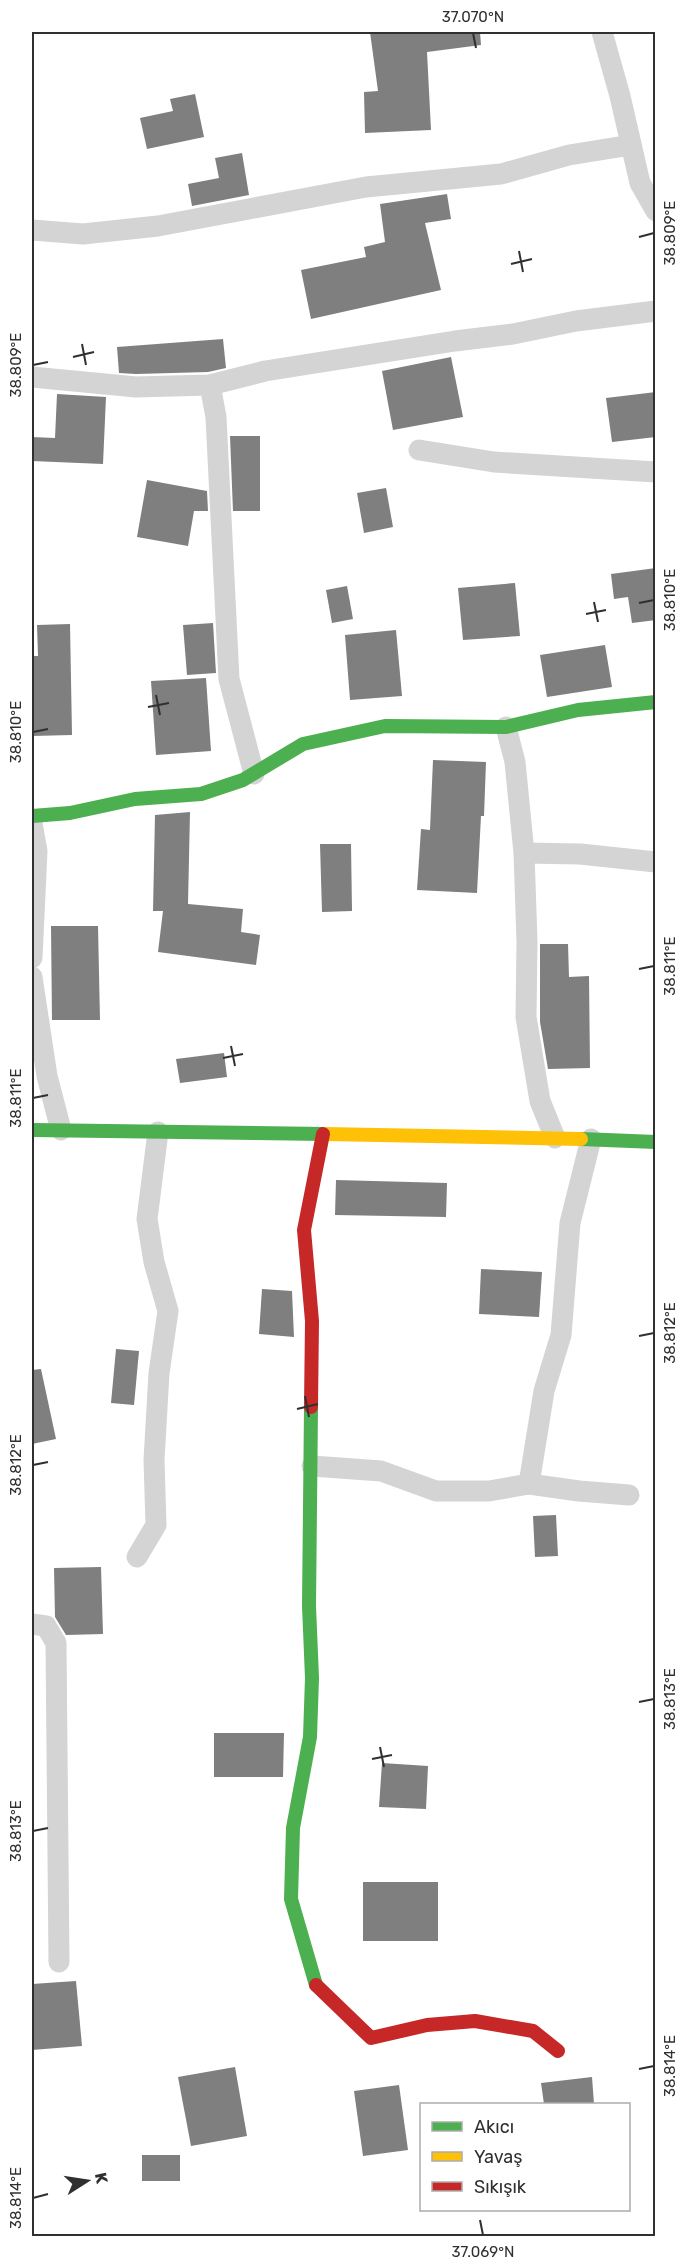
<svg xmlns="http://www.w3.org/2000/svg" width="687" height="2268" viewBox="0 0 687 2268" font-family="Rubik,sans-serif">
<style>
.building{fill:#7f7f7f}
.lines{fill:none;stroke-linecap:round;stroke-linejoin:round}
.street{stroke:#d4d4d4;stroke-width:21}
.fast{stroke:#4caf50;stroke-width:14}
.slow{stroke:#ffc107;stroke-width:14}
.jam{stroke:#c62828;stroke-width:14}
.ticks{fill:none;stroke:#303030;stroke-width:2}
.neatline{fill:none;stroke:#303030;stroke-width:2}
.ticks-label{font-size:15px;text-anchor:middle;fill:#303030}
</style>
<rect width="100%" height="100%" fill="#fff"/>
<g class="building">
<polygon points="370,32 480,32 481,45 427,52 431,130 365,133 364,92 378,91"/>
<polygon points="195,94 204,137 147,149 140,118 173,111 170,99"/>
<polygon points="242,153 249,195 192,206 188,184 219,178 215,158"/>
<polygon points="447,194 451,219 425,223 441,290 311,319 301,270 366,257 364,247 385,242 380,204"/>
<polygon points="223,339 226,368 208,372 136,374 119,373 117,347"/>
<polygon points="451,357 463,417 393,430 382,371"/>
<polygon points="656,392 656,437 612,442 606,398"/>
<polygon points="57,394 106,397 103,464 32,461 32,437 55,438"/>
<polygon points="230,436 260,436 260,511 233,511"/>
<polygon points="147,480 207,491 208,511 194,511 188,546 137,537"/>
<polygon points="386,488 393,527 364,533 357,493"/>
<polygon points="656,568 656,620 632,623 628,597 614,599 611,574"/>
<polygon points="515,583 520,636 463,640 458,588"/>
<polygon points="347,586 353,619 332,623 326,590"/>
<polygon points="213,623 216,673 187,675 183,625"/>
<polygon points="70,624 72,735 32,736 32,656 38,656 37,625"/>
<polygon points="396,630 402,696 350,700 345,635"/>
<polygon points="605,645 612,687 547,697 540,655"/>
<polygon points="206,678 211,751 156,755 151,681"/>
<polygon points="433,760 486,762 484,816 481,816 477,893 417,890 421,829 430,830"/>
<polygon points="190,812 188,904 243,909 241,932 260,935 256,965 158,952 163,911 153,911 155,815"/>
<polygon points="320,844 351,844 352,911 322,912"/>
<polygon points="51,926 98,926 100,1020 52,1020"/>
<polygon points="540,944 568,944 569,977 589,976 590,1068 548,1069 540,1022"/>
<polygon points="224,1053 227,1077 180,1083 176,1059"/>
<polygon points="336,1180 447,1183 446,1217 335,1215"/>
<polygon points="481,1269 542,1272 539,1317 479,1314"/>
<polygon points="262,1289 292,1291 294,1337 259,1334"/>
<polygon points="116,1349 139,1351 134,1405 111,1403"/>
<polygon points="41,1369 56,1439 32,1444 32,1370"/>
<polygon points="556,1515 558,1556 535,1557 533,1516"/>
<polygon points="101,1567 103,1634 66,1635 55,1617 54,1568"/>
<polygon points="214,1733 284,1733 283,1777 214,1777"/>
<polygon points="382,1763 428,1766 426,1809 379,1807"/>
<rect x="363" y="1882" width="75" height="59"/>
<polygon points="76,1981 82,2046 32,2050 32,1984"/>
<polygon points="235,2067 247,2136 191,2146 178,2077"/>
<polygon points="592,2077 594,2104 544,2104 541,2083"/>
<polygon points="399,2085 408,2150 363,2156 354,2091"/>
<rect x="142" y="2155" width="38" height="26"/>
</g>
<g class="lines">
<g class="street">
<polyline points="602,32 620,96 640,183 656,211"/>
<polyline points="32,230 83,234 158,226 366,187 501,174 569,155 631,145"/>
<polyline points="32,377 136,387 210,385 265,371 455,341 513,334 576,321 656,311"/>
<polyline points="210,385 216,417 229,679 254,774"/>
<polyline points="419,450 494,462 656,472"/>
<polyline points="506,727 515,762 524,853 527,942 526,1017 540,1101 555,1138"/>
<polyline points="32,823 37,851 32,958"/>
<polyline points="524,853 580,854 656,862"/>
<polyline points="32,977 47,1076 61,1130"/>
<polyline points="312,1466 381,1471 436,1491 489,1491 529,1484 579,1491 629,1495"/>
<polyline points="529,1484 544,1391 561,1335 570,1223 591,1139"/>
<polyline points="137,1557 156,1525 154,1460 159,1373 168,1311 154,1262 147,1219 158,1132"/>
<polyline points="32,1624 46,1626 56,1643 59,1962"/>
</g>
<g class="fast">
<polyline points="32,816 70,813 135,799 201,794 243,780 303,744 385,726 506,727 578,710 656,702"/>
<polyline points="32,1130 325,1134"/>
<polyline points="581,1139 656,1142"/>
<polyline points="311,1407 309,1606 312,1678 310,1737 293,1828 291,1899 316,1985"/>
</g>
<polyline class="slow" points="325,1134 581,1139"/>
<g class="jam">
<polyline points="311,1407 312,1321 304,1230 323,1134"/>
<polyline points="316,1985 371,2038 427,2025 475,2021 533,2031 558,2051"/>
</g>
</g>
<path class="ticks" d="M 473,33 L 476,48M 639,237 L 654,233M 519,251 L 523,272M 511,264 L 532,259M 82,344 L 86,365M 73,357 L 94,352M 33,365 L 48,362M 594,602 L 598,622M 639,603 L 654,600M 586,614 L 606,610M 156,695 L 160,715M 148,707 L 169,703M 33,732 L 48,729M 639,969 L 654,966M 231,1046 L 235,1066M 223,1058 L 243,1054M 33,1098 L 48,1095M 639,1336 L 654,1333M 305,1396 L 309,1417M 297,1409 L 318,1404M 33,1465 L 48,1462M 639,1702 L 654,1699M 380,1747 L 384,1767M 372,1759 L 392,1755M 33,1831 L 48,1828M 639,2069 L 654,2066M 33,2198 L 48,2194M 480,2220 L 483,2235"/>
<rect width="687" height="2268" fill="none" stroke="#ffffff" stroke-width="66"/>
<rect x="420" y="2103" width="210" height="108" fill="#ffffff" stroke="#acacac" stroke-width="1.5"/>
<rect x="432" y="2122" width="30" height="9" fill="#4caf50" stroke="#acacac" stroke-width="1.5"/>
<text x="474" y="2133" font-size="18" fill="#303030">Akıcı</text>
<rect x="432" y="2152" width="30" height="9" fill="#ffc107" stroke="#acacac" stroke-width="1.5"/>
<text x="474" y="2163" font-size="18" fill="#303030">Yavaş</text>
<rect x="432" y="2182" width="30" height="9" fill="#c62828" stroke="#acacac" stroke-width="1.5"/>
<text x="474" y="2193" font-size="18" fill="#303030">Sıkışık</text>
<g transform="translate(87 2181) rotate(78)" stroke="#ffffff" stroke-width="4.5" paint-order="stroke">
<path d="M0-4.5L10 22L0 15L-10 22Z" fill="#303030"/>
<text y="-9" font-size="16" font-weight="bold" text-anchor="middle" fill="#303030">K</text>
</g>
<rect x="33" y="33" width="621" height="2202" class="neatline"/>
<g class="ticks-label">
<text x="473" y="22">37.070°N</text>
<text transform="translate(670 233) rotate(-90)" y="5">38.809°E</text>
<text transform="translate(16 365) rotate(-90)" y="5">38.809°E</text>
<text transform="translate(670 600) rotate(-90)" y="5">38.810°E</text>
<text transform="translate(16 732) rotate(-90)" y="5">38.810°E</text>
<text transform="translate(670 966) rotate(-90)" y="5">38.811°E</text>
<text transform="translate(16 1098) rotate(-90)" y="5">38.811°E</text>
<text transform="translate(670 1333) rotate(-90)" y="5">38.812°E</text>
<text transform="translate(16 1465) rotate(-90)" y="5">38.812°E</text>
<text transform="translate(670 1699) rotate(-90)" y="5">38.813°E</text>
<text transform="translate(16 1831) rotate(-90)" y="5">38.813°E</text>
<text transform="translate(670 2066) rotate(-90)" y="5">38.814°E</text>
<text transform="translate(16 2198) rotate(-90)" y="5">38.814°E</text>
<text x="483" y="2257">37.069°N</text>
</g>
</svg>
